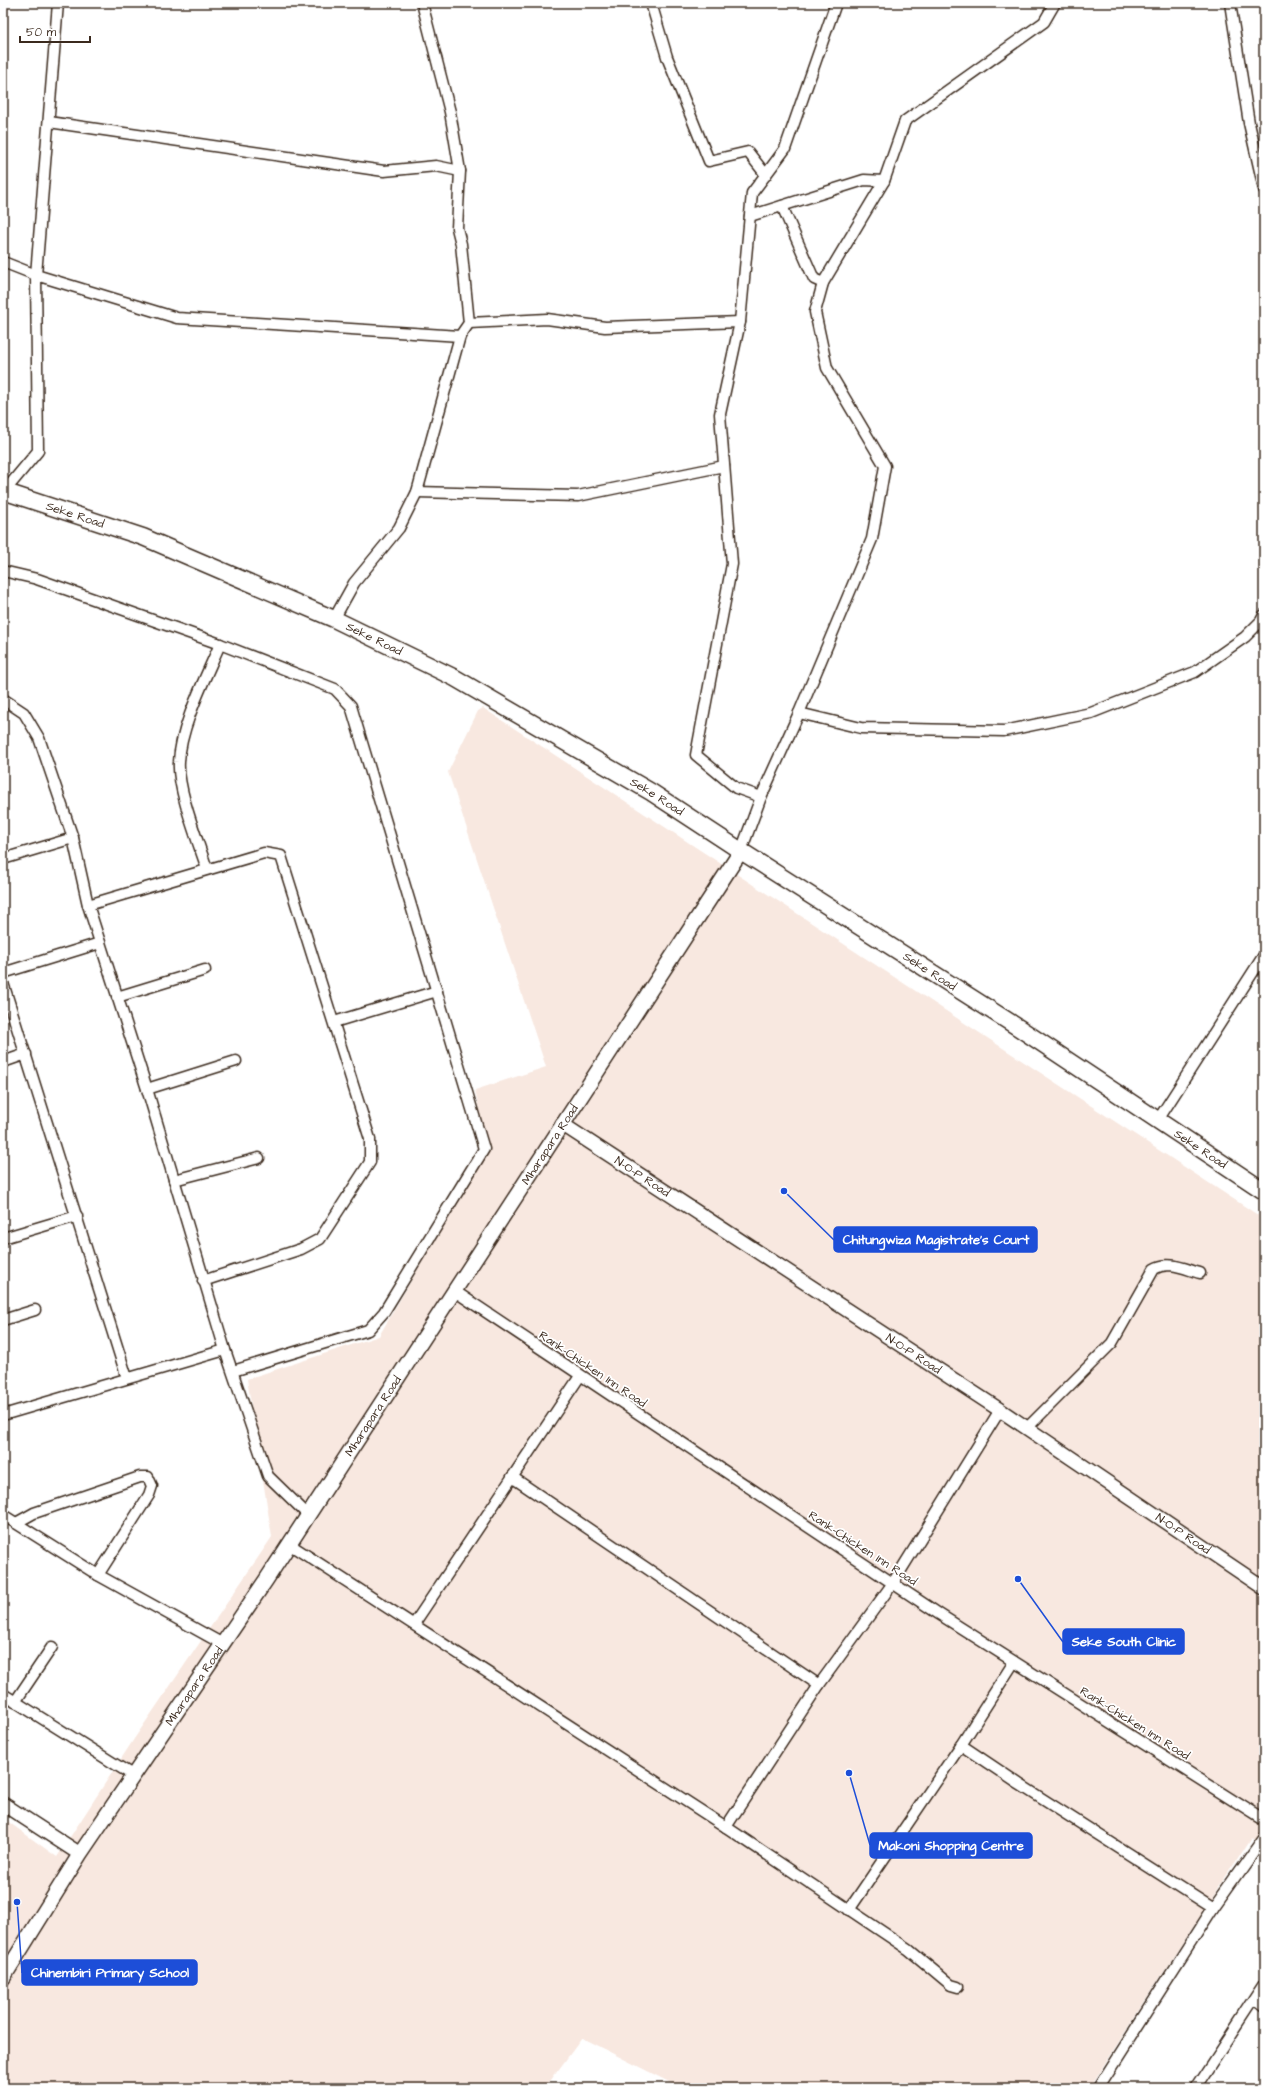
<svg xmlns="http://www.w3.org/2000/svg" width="1267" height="2091" viewBox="0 0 1267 2091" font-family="'Architects Daughter',sans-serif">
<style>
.built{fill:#f8e8e0}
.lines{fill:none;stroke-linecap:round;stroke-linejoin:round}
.minor-casing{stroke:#3b2a1e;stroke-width:13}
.tertiary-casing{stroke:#3b2a1e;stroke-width:16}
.secondary-casing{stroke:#3b2a1e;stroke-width:17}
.primary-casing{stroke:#3b2a1e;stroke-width:19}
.minor{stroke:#fff;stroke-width:10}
.tertiary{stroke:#fff;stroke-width:13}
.secondary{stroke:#fff;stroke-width:14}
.primary{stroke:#fff;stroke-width:16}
.labels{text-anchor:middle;stroke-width:3.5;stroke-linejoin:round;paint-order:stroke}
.street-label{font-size:12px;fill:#3b2a1e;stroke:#fff}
.leader{fill:none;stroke:#1d4ed8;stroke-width:1.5}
.callout-dot{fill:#1d4ed8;stroke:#fff;stroke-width:1.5}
.callout{fill:#1d4ed8;stroke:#1d4ed8;stroke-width:1.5}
.callout-label{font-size:13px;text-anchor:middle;font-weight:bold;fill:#fff}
</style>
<rect width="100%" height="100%" fill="#fff"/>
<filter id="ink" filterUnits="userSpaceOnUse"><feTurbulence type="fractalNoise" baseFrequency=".025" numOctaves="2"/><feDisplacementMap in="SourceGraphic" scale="8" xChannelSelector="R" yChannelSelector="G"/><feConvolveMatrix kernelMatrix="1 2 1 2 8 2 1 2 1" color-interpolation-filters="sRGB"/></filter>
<g filter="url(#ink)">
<polygon class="built" points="483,708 1264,1219 1264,1845 1251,1837 1089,2088 681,2088 582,2038 545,2088 3,2088 3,1818 57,1857 134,1739 272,1537 247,1379 379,1336 487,1150 475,1090 546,1067 448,772 478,711"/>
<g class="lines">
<g class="minor-casing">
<g id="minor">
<polyline points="651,3 667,57 709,161 748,152 766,175"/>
<polyline points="1230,3 1249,123 1264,189"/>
<polyline points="49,122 384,171 436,166 460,171"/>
<polyline points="782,206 814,279 823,283"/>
<polyline points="750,216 864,180 884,181"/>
<polyline points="3,262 36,275 177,318 460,336"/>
<polyline points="469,323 547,319 605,327 740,322"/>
<polyline points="4,492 38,451 36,275 58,3"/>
<polyline points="417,492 578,496 724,466"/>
<polyline points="3,571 37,579 220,644 335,689 351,706 484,1149 384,1312 368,1330 233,1371"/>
<polyline points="334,619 354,583 399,528 417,492 460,336 469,323 461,244 457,228 460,171 450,112 422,3"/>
<polyline points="3,699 24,713 39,738 73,838 88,905 147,1089 225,1350 268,1476 308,1515"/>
<polyline points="799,713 861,728 1004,731 1091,713 1195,672 1245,637 1261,621 1264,615"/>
<polyline points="761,797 736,788 696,755 732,564 720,414 740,322 752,193 785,149 836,3"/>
<polyline points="741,851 761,797 799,713 872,539 885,466 827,368 815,312 823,283 884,181 905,121 1044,22 1055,3"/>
<polyline points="3,859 73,838"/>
<path d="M 207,869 C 198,841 177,789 179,762 C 180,727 206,677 220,644"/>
<polyline points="88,905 264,853 281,856 370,1139 370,1162 320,1239 301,1249 203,1281"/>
<polyline points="3,973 100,943"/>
<polyline points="3,983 127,1378"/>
<polyline points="117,997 205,970"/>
<polyline points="334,1022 437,991"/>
<polyline points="3,1062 26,1054"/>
<polyline points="147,1089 236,1061"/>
<polyline points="1158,1120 1264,955"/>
<polyline points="174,1180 259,1158"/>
<polyline points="3,1238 77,1216"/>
<polyline points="453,1290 939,1614 1264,1820"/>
<polyline points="3,1320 35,1310"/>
<polyline points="3,1415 225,1350"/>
<path d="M 1027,1428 L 1112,1343 L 1154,1269 C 1168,1260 1185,1269 1200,1273"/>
<polyline points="512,1477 819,1685"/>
<polyline points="3,1515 98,1575 221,1643"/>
<polyline points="16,1523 34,1513 140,1477 148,1477 152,1486 149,1495 98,1575"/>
<polyline points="289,1544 726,1827 819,1685 893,1583 1000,1410"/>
<polyline points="414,1624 580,1376"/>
<polyline points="3,1694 134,1776"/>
<polyline points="15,1702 52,1647"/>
<polyline points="961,1745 1014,1662"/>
<polyline points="726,1827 908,1949 951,1985 958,1987"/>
<polyline points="849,1910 961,1745 1019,1784 1213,1908"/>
<polyline points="1254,2000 1264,2008"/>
<polyline points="1098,2088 1213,1908 1264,1836"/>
<polyline points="1195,2088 1264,1983"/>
</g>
</g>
<g class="tertiary-casing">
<g id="tertiary">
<path id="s1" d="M 562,1124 L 1000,1410 L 1264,1588"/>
<polyline points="3,1804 80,1854"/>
</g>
</g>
<g class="secondary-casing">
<g id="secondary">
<path id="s2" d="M 3,1978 L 80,1854 L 266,1580 L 741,851"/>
</g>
</g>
<g class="primary-casing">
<g id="primary">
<path id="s3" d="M 3,491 L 143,537 L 334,619 L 455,678 L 651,792 L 741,851 L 1019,1028 L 1264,1191"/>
</g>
</g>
<use href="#minor" class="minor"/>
<use href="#tertiary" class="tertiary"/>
<use href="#secondary" class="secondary"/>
<use href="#primary" class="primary"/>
</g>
</g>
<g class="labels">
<g class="street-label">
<text dy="4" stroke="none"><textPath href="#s3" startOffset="76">Seke Road</textPath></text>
<text dy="4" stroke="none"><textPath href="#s3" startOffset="400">Seke Road</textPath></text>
<text dy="4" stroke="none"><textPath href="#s3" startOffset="724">Seke Road</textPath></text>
<text dy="4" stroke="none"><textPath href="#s3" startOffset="1048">Seke Road</textPath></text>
<text dy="4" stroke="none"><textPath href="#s2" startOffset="997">Mharapara Road</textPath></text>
<text dy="4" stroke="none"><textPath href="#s3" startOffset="1372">Seke Road</textPath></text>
<text dy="4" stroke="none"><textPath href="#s1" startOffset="96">N-O-P Road</textPath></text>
<text dy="4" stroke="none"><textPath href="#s1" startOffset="420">N-O-P Road</textPath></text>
<text transform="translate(593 1369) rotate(34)" y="4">Rank-Chicken Inn Road</text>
<text dy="4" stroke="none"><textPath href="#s2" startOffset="673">Mharapara Road</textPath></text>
<text dy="4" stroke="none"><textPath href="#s1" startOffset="744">N-O-P Road</textPath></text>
<text transform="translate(863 1548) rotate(33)" y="4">Rank-Chicken Inn Road</text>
<text dy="4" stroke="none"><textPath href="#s2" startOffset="349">Mharapara Road</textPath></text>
<text transform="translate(1135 1723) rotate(32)" y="4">Rank-Chicken Inn Road</text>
</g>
</g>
<path class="leader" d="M784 1191L834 1240M1018 1579L1063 1642M849 1773L870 1845M17 1902L22 1973"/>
<g class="callout-dot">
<circle cx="784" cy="1191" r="4"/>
<circle cx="1018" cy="1579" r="4"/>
<circle cx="849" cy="1773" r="4"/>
<circle cx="17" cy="1902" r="4"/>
</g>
<g class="callout">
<rect x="834" y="1227" width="203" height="25" rx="4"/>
<rect x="1063" y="1629" width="121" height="25" rx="4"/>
<rect x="870" y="1833" width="162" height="25" rx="4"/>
<rect x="22" y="1960" width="175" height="25" rx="4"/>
</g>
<g class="callout-label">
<text x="936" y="1244">Chitungwiza Magistrate's Court</text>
<text x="1124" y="1646">Seke South Clinic</text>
<text x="951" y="1850">Makoni Shopping Centre</text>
<text x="110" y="1977">Chinembiri Primary School</text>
</g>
<rect width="1267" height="2091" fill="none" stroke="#fff" stroke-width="16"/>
<rect x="8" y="8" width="1251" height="2075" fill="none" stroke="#3b2a1e" stroke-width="1.5" filter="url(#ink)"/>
<path d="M20 36v6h70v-6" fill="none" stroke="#3b2a1e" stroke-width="2"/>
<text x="26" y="36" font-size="12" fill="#3b2a1e" stroke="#ffffff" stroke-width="3" paint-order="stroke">50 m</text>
</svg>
